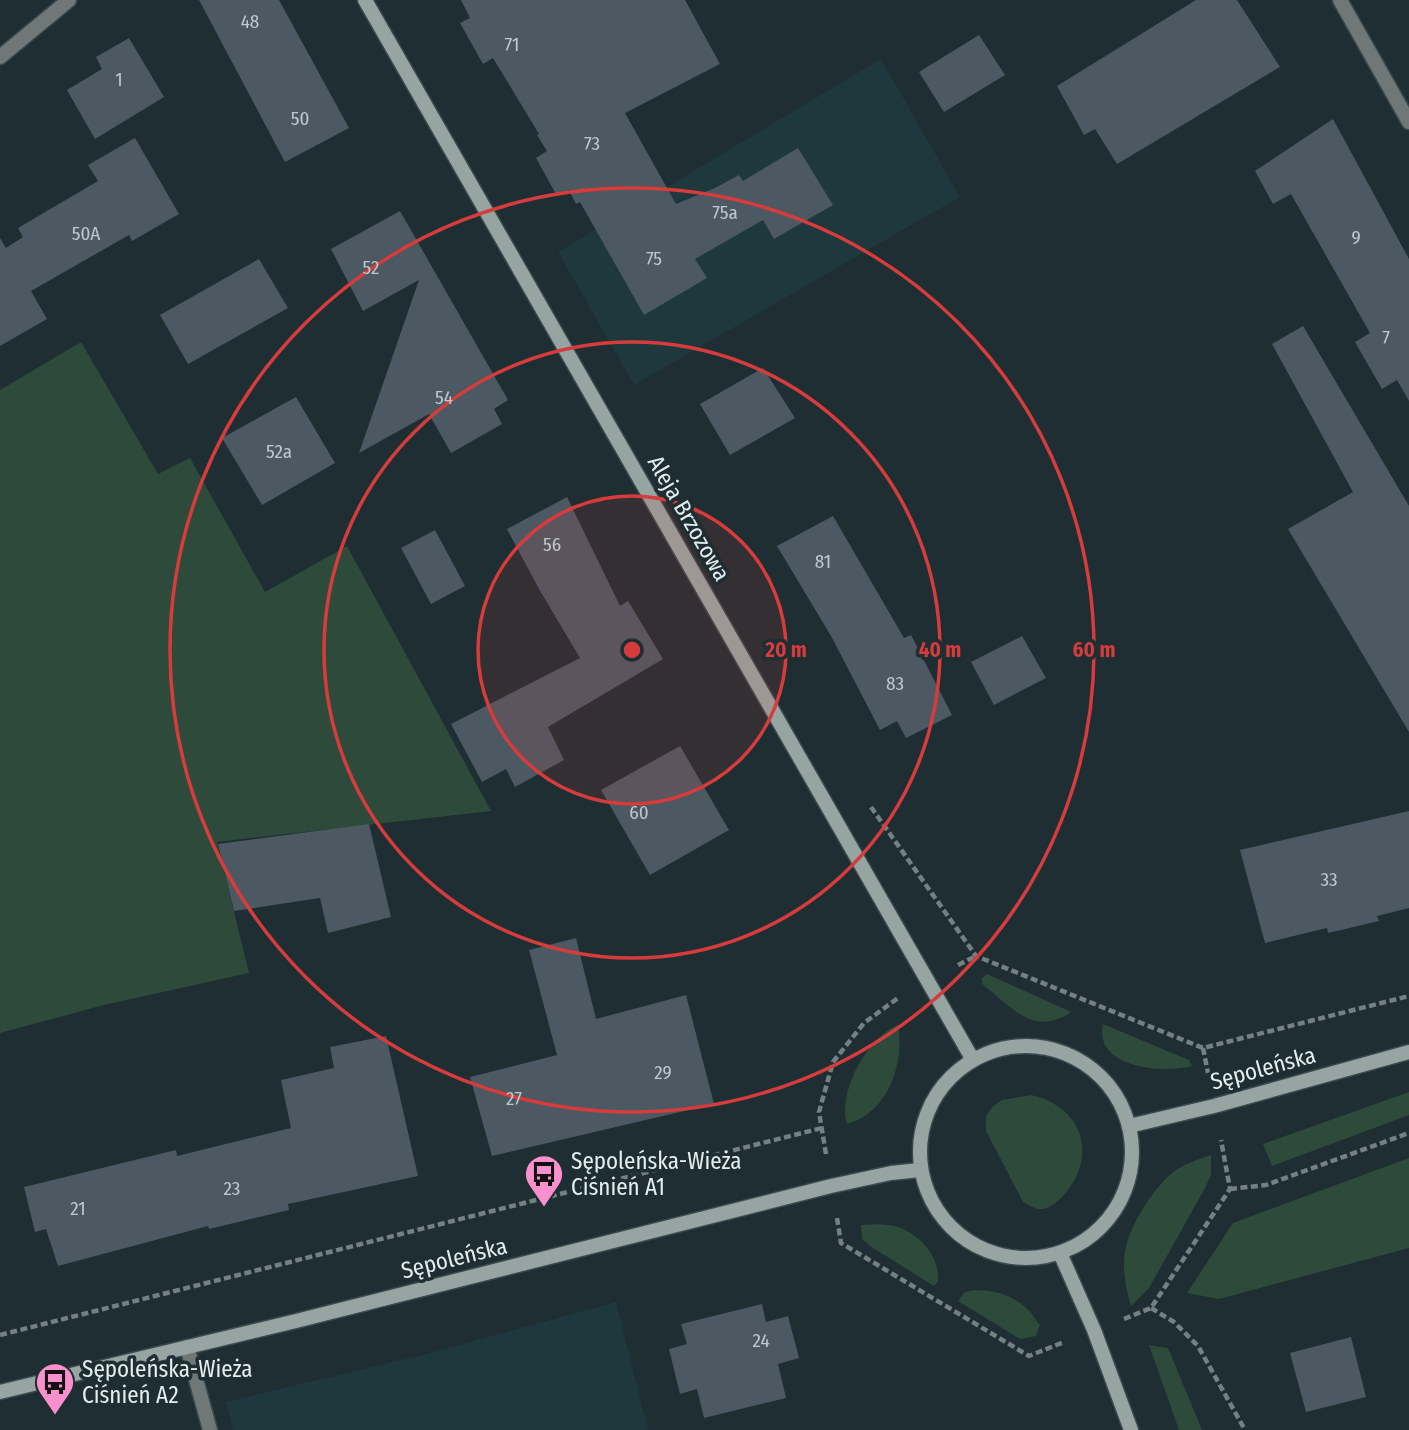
<svg xmlns="http://www.w3.org/2000/svg" width="1409" height="1430" viewBox="0 0 1409 1430" font-family="'Fira Sans Condensed',sans-serif">
<style>
.built{fill:#1e383d}
.green{fill:#2d4a3b}
.building{fill:#4c5962}
.lines{fill:none;stroke-linecap:round;stroke-linejoin:round}
.lane-casing{stroke:#3a494d;stroke-width:17}
.street-casing{stroke:#3a494d;stroke-width:17}
.secondary-casing{stroke:#3a494d;stroke-width:17}
.path{stroke:#738184;stroke-width:4.5;stroke-dasharray:7 3.5;stroke-linecap:butt}
.lane{stroke:#707877;stroke-width:14}
.street{stroke:#707877;stroke-width:14}
.secondary{stroke:#96a4a2;stroke-width:14}
.ring{fill:none;stroke:#d73c3c;stroke-width:3.5}
.labels{text-anchor:middle;stroke-width:7;stroke-linejoin:round;paint-order:stroke}
.number-label{font-size:19px;fill:#bdc9cc}
.street-label{font-size:23px;fill:#e3eef0;stroke:#1e2e32}
.poi-label{font-size:23px;fill:#e3eef0;stroke:#1e2e32;text-anchor:start}
.centre{fill:#d73c3c;stroke:#1e2e32;stroke-width:3.5}
.ring-label{font-size:21px;text-anchor:middle;font-weight:bold;fill:#d73c3c;stroke:#1e2e32;stroke-width:7;stroke-linejoin:round;paint-order:stroke}
</style>
<rect width="100%" height="100%" fill="#1e2e32"/>
<g class="built">
<polygon points="881,59 960,197 634,385 558,252"/>
<polygon points="616,1302 648,1430 233,1430 226,1402 422,1355"/>
</g>
<g class="green">
<polygon points="81,342 158,474 190,458 265,592 347,546 491,811 217,842 249,973 104,1005 0,1033 0,390"/>
<path d="M 987,974 L 1071,1012 C 1033,1038 1011,1006 982,984 L 982,978 Z"/>
<path d="M 1103,1024 L 1189,1060 L 1192,1066 C 1163,1074 1093,1068 1103,1024 Z"/>
<path d="M 898,1025 C 905,1063 888,1113 847,1124 C 837,1093 867,1037 898,1025 Z"/>
<polygon points="1409,1092 1409,1115 1272,1166 1263,1144"/>
<path d="M 1031,1095 C 1079,1105 1098,1151 1068,1190 C 1062,1198 1053,1207 1043,1209 C 1035,1210 1029,1205 1023,1202 L 986,1131 L 986,1116 L 992,1107 L 1002,1100 Z"/>
<path d="M 1211,1155 L 1211,1175 L 1204,1190 L 1149,1288 L 1131,1306 C 1126,1289 1122,1271 1125,1252 C 1129,1226 1154,1186 1176,1170 C 1187,1163 1199,1159 1211,1155 Z"/>
<polygon points="1409,1158 1409,1248 1219,1299 1187,1293 1233,1223"/>
<path d="M 861,1225 C 872,1224 885,1224 895,1226 C 919,1233 940,1256 938,1281 L 934,1286 L 870,1246 L 862,1239 Z"/>
<path d="M 974,1290 C 995,1290 1015,1295 1030,1312 C 1034,1316 1036,1321 1040,1325 L 1036,1336 L 1020,1339 L 958,1301 L 965,1292 Z"/>
<polygon points="1149,1345 1168,1348 1202,1430 1179,1430"/>
</g>
<g class="building">
<polygon points="199,0 279,0 349,128 285,162"/>
<polygon points="461,0 685,0 720,64 625,113 676,204 715,188 739,175 743,181 798,148 833,205 774,239 763,220 695,259 707,278 644,315 580,202 576,204 569,190 557,196 536,158 547,151 537,135 539,134 493,58 483,64 460,23 470,18"/>
<polygon points="1196,0 1237,0 1280,67 1117,164 1095,129 1084,135 1057,86"/>
<polygon points="979,35 1005,75 944,112 919,72"/>
<polygon points="129,38 164,97 95,139 67,90 102,69 96,57"/>
<polygon points="1333,119 1409,259 1409,401 1397,380 1382,389 1355,342 1370,333 1291,194 1273,204 1255,171"/>
<polygon points="135,138 179,214 132,241 129,235 31,291 47,319 0,346 0,238 6,248 23,237 18,228 98,181 88,165"/>
<polygon points="400,211 508,400 494,409 502,424 451,453 429,414 359,453 419,280 363,311 331,249"/>
<polygon points="259,259 288,308 188,364 160,315"/>
<polygon points="1303,326 1409,506 1409,732 1288,529 1353,492 1272,344"/>
<polygon points="763,368 795,418 730,455 700,404"/>
<polygon points="296,397 335,463 262,505 222,438"/>
<polygon points="567,497 620,606 628,601 663,659 548,727 564,760 515,787 506,769 482,782 451,724 580,658 539,589 507,529"/>
<polygon points="833,516 904,638 911,635 952,715 906,738 897,721 880,730 831,636 777,546"/>
<polygon points="435,530 465,586 431,604 401,548"/>
<polygon points="1022,636 1046,678 994,705 971,662"/>
<polygon points="680,746 729,830 650,875 601,790"/>
<polygon points="1409,811 1409,908 1377,916 1379,921 1328,933 1327,928 1265,943 1240,850"/>
<polygon points="369,824 391,917 328,933 320,898 234,911 218,844"/>
<polygon points="576,938 596,1019 686,995 714,1104 492,1156 470,1077 557,1055 529,950"/>
<polygon points="386,1036 418,1176 288,1204 289,1210 209,1229 208,1226 58,1266 46,1229 35,1232 24,1187 176,1150 177,1156 291,1128 281,1080 334,1068 330,1047"/>
<polygon points="762,1304 766,1322 788,1316 799,1358 778,1364 786,1398 704,1418 697,1389 680,1394 669,1349 687,1344 681,1324"/>
<polygon points="1351,1337 1366,1397 1306,1412 1290,1353"/>
</g>
<g class="lines">
<g class="lane-casing">
<polyline id="lane" points="187,1347 210,1430"/>
</g>
<g class="street-casing">
<g id="street">
<polyline points="1340,0 1409,122"/>
<polyline points="0,57 69,0"/>
</g>
</g>
<g class="secondary-casing">
<g id="secondary">
<polyline points="365,0 973,1060"/>
<circle cx="1026" cy="1152" r="106"/>
<polyline points="1129,1126 1214,1106 1409,1052"/>
<polyline points="1060,1253 1094,1330 1131,1430"/>
<polyline points="0,1392 296,1321 831,1186 891,1173 920,1170"/>
</g>
</g>
<g class="path">
<polyline points="871,807 976,956 1203,1048 1409,996"/>
<polyline points="958,965 976,956"/>
<polyline points="1203,1048 1208,1073"/>
<polyline points="826,1154 819,1112 833,1062 864,1023 898,998"/>
<polyline points="1230,1189 1266,1185 1409,1133"/>
<polyline points="837,1218 841,1243 1029,1356 1064,1342"/>
<polyline points="1151,1308 1174,1322 1198,1346 1245,1430"/>
<polyline points="1124,1319 1151,1308 1230,1189 1221,1140"/>
<polyline points="0,1335 822,1128"/>
</g>
<use href="#lane" class="lane"/>
<use href="#street" class="street"/>
<use href="#secondary" class="secondary"/>
</g>
<circle cx="632" cy="650" r="154" fill="#d73c3c" fill-opacity=".12"/>
<g class="ring">
<circle cx="632" cy="650" r="154"/>
<circle cx="632" cy="650" r="308"/>
<circle cx="632" cy="650" r="462"/>
</g>
<defs>
<g id="bus-pin" transform="scale(2.0125)"><path d="M0 17L-7.5 6A9.5 9.5 0 1 1 7.5 6Z" fill="#f790cd" stroke="#1e2e32"/><path d="M-5-6H5V4H4V6H2V4H-2V6H-4V4H-5ZM-3.5-4V0h7V-4ZM-3.5 1.2v1.5H-2V1.2ZM2 1.2v1.5H3.5V1.2Z" fill="#111"/></g>
</defs>
<g fill-rule="evenodd">
<use href="#bus-pin" x="544" y="1174"/>
<use href="#bus-pin" x="55" y="1382"/>
</g>
<g class="labels">
<g class="number-label">
<text x="250" y="28">48</text>
<text x="512" y="51">71</text>
<text x="119" y="86">1</text>
<text x="300" y="125">50</text>
<text x="592" y="150">73</text>
<text x="725" y="219">75a</text>
<text x="86" y="240">50A</text>
<text x="1356" y="244">9</text>
<text x="654" y="265">75</text>
<text x="371" y="274">52</text>
<text x="1386" y="344">7</text>
<text x="444" y="404">54</text>
<text x="279" y="458">52a</text>
<text x="552" y="551">56</text>
<text x="823" y="568">81</text>
<text x="895" y="690">83</text>
<text x="639" y="819">60</text>
<text x="1329" y="886">33</text>
<text x="663" y="1079">29</text>
<text x="514" y="1105">27</text>
<text x="232" y="1195">23</text>
<text x="78" y="1215">21</text>
<text x="761" y="1347">24</text>
</g>
<g class="street-label">
<text transform="translate(689 518) rotate(60)" y="8">Aleja Brzozowa</text>
<text transform="translate(1263 1068) rotate(-15)" y="8">Sępoleńska</text>
<text transform="translate(454 1258) rotate(-14)" y="8">Sępoleńska</text>
</g>
<g class="poi-label">
<text x="571" y="1169">Sępoleńska-Wieża<tspan x="571" dy="26">Ciśnień A1</tspan></text>
<text x="82" y="1377">Sępoleńska-Wieża<tspan x="82" dy="26">Ciśnień A2</tspan></text>
</g>
</g>
<circle cx="632" cy="650" r="10" class="centre"/>
<g class="ring-label">
<text x="786" y="657">20 m</text>
<text x="940" y="657">40 m</text>
<text x="1094" y="657">60 m</text>
</g>
</svg>
